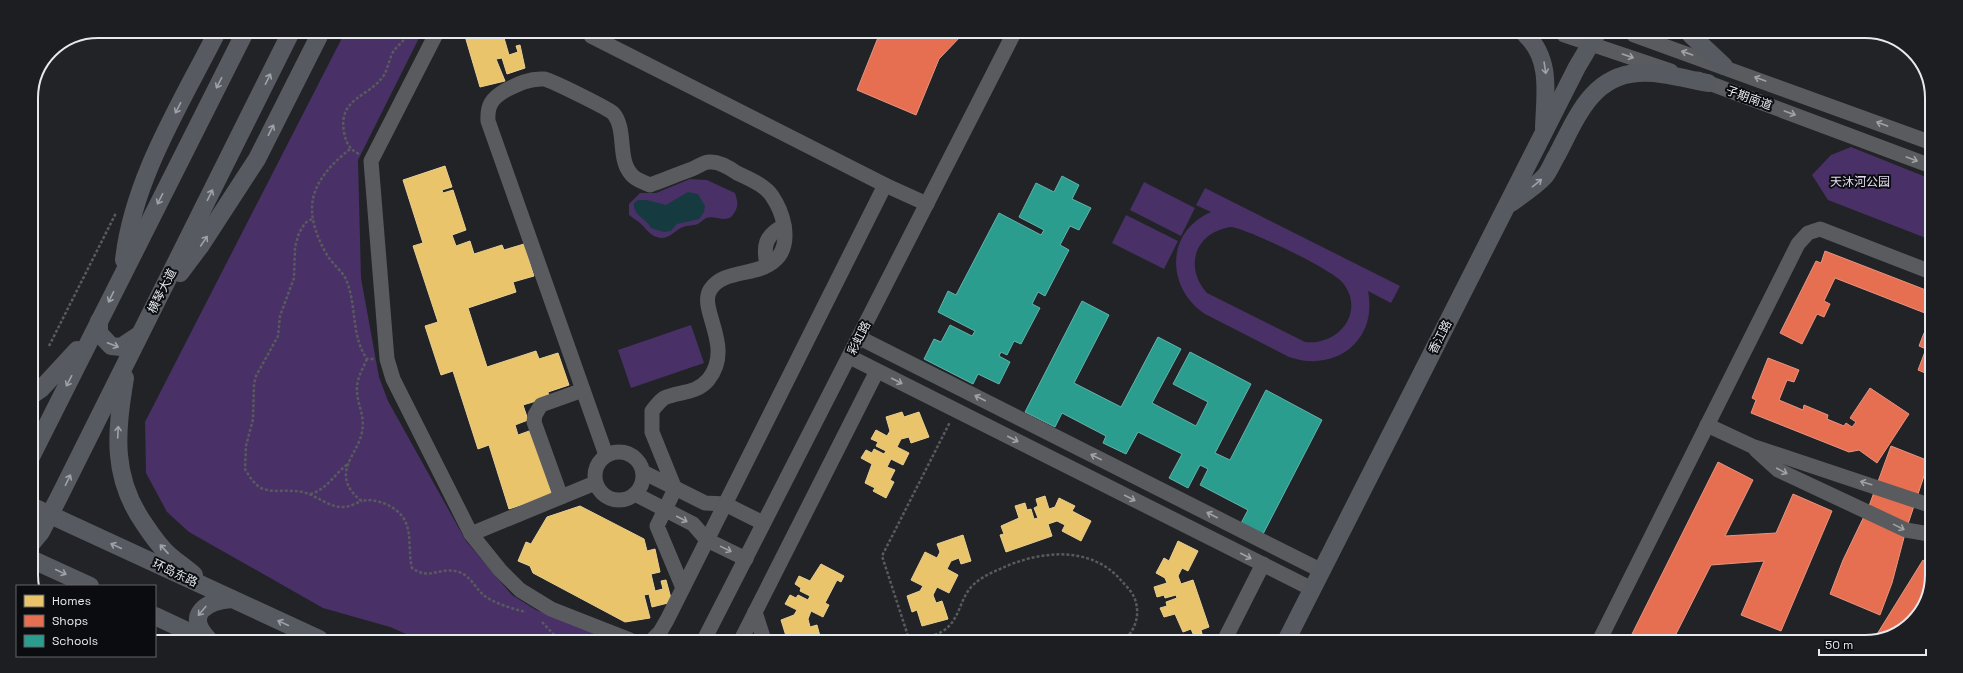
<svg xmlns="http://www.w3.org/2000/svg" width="1963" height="673" viewBox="0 0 1963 673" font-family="'Space Grotesk','Noto Sans SC',sans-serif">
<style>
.green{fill:#493066;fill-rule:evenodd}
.water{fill:#153b41}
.homes{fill:#e9c46a;stroke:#e8cf92}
.shops{fill:#e76f51;stroke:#e79480}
.schools{fill:#2a9d8f;stroke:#62b4ac}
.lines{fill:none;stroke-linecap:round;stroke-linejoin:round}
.path{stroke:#585a5d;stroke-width:2.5;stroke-dasharray:3 2;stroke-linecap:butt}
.minor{stroke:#595b5e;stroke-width:15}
.major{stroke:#585a61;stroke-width:18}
.oneway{stroke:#a0a2a6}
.oneway2{stroke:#9fa2a8}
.labels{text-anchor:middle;stroke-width:4;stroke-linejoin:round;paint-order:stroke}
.street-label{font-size:12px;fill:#e6e9ee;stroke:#0a0c0f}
.park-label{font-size:12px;fill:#e5dcf1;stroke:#0a0c0f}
.rim{fill:none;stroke:#e6e9ee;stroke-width:2}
</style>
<rect width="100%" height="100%" fill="#212326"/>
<g class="green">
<polygon points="343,36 420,36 358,160 361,278 379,377 388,401 466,541 512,595 536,610 614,640 418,639 390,627 323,608 189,532 167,512 146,473 145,422"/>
<polygon points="1851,147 1931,179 1931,240 1828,200 1812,175 1831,155"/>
<path d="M 690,179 L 707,180 L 735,193 C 738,202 739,208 732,216 C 725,223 714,215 706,218 C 703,220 701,222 698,224 C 693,226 687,225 683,227 C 675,230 671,238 661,238 C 650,237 647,229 639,222 C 636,220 633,218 629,215 L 629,204 L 640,193 L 656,193 Z"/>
<polygon points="1144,182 1195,208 1181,236 1130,210"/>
<path d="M 1205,188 L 1400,286 L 1391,303 L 1368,291 C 1378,341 1335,373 1289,357 L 1205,314 C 1166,288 1165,232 1211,212 L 1196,205 ZM 1231,227 C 1248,229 1331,269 1342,282 C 1366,310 1340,346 1305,342 L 1207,293 C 1183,266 1196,232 1231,227 Z"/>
<polygon points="1126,215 1178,241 1164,269 1112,243"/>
<polygon points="691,325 704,363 631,388 618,350"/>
</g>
<path class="water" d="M 688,192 L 698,194 L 705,206 L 704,212 L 699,219 L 677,224 L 671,231 L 664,232 L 651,228 C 645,217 633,216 634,203 L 638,200 L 647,200 L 666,205 Z"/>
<g class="homes">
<polygon points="465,36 515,36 504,38 509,55 518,52 516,46 520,45 525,68 507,74 502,58 496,59 505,81 480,87"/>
<polygon points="445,166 452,187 442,190 443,193 453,190 466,230 452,235 456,246 470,241 474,254 502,245 504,250 524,244 534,276 513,282 516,292 468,308 487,367 536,351 539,359 558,353 569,385 548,392 549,397 523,405 528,420 515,425 518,435 532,430 552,495 509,509 489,445 478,449 453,371 441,375 425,326 438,322 413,246 423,243 403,180"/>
<polygon points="902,412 904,417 919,412 929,437 911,443 909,437 901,439 897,447 909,453 903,465 891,459 887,467 895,470 890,480 894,482 886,498 873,491 875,488 865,483 872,464 861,458 866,450 872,453 874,449 884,454 886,451 876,446 878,442 871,439 876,430 887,436 890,431 886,417"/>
<polygon points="1045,496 1049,509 1055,507 1059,498 1075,506 1072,511 1091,521 1081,541 1062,531 1065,525 1057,521 1048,524 1052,536 1006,552 1000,535 1004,534 1001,526 1019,518 1015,506 1025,503 1027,510 1031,509 1034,519 1038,518 1034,508 1038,506 1036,499"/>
<polygon points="580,506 644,539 647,551 655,549 660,572 651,574 655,591 663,589 661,581 666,580 672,602 652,607 649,594 644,595 650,618 625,622 533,573 530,566 518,561 526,542 531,544 547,517"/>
<polygon points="963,535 971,561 961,564 959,558 951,561 947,569 958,575 949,593 937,587 933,595 936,603 942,601 948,619 922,626 917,610 912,612 907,596 920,591 923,586 911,580 925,552 937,558 940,552 937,544"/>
<polygon points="1178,541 1198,551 1188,571 1182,568 1178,576 1181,584 1193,580 1209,627 1201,630 1202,634 1194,636 1191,629 1183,632 1175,614 1164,617 1160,608 1167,606 1166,602 1177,598 1176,595 1165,598 1164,595 1157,597 1154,587 1167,583 1165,578 1156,573 1164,558 1169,561"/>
<polygon points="821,564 844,576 841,582 837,580 825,603 829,605 823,617 811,611 808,619 810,627 817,625 821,640 793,640 791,634 786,636 781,620 794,615 797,610 785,604 790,595 796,598 798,595 808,600 810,596 800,591 801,588 795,584 799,576 810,581"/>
</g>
<g class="shops">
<polygon points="879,35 962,35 939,59 916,115 857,90"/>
<polygon points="1825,251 1931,292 1930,315 1835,278 1824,301 1830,304 1824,317 1817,314 1802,344 1780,333 1816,261 1821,263"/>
<polygon points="1924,333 1930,335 1930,375 1918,370 1926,349 1919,346"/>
<polygon points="1768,358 1799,370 1794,382 1787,380 1779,400 1803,410 1804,405 1828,415 1827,419 1844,426 1846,423 1852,427 1856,422 1850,418 1870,388 1909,414 1877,463 1859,450 1849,452 1751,413 1756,400 1752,398"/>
<polygon points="1891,446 1929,461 1906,530 1892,583 1880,615 1830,594 1843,560 1869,506"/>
<polygon points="1718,462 1753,480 1725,536 1776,533 1793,494 1832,511 1781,631 1741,615 1764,561 1711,565 1672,642 1628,642"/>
<polygon points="1923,560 1929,564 1929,597 1906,628 1874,639"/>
</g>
<g class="schools">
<polygon points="1062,176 1079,185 1072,199 1091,208 1079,230 1070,226 1060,245 1069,250 1045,296 1038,292 1032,304 1040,308 1021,344 1014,341 1007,355 1001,352 999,356 1010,362 999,384 978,374 973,384 924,359 934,339 941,342 950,325 972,336 975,331 938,312 948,291 956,295 999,213 1041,235 1044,230 1019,217 1036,183 1054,192"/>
<polygon points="1082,301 1109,315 1074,383 1121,407 1158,337 1181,349 1152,403 1196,426 1208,402 1173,384 1190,352 1251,384 1215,453 1230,460 1266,390 1322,420 1262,536 1240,525 1248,510 1200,485 1208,469 1200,465 1188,488 1169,478 1182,454 1138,432 1126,454 1103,443 1106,436 1062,413 1055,427 1025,412"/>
</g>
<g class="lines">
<g class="path">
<path d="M 350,149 C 309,182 301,209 327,255 C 333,265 344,272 347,282 C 357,308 351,336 367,359 L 374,359"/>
<path d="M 359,154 C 349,149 346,143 344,132 C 338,97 369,98 384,75 C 388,68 389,60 393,52 C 397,46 403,42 407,36"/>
<path d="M 312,219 L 305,223 L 299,233 L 295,247 L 294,278 L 280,316 L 278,336 L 256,376 L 254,384 L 253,419 L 246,446 L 245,469 C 249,476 254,484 261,488 C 275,494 290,488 306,493 C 319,497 330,508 344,507 C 349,507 356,503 362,501"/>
<polyline points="49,346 116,213"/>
<path d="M 367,359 C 363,368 357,378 357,388 C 356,404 367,416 361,436 C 358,448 347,460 346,473 C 345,485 353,495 362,501 C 371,499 379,501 388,505 C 417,520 406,543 412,568 C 430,581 439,566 459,572 C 471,576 476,590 486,597 C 497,604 513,609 526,612"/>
<path d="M 310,494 C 328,489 334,474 349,463"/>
<polyline points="542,622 558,639"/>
<polyline points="908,636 882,556 950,422"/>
<path d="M 890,640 C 907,634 927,641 943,631 C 960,620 959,600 972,586 C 980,578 990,573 1000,569 C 1038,551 1088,545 1119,578 C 1124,584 1131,590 1134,597 C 1141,613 1136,630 1123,641"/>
</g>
<g class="minor">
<polyline points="1564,35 1671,71"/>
<polyline points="1634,35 1932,143"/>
<polyline points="435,36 371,161 387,359 393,379 471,534 500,570 520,590 551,609 630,640"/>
<polyline points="591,36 885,185 927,204"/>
<polyline points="1698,79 1931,166"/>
<path d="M 767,265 C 763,246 765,235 784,226"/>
<polyline points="860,338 1322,571"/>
<polyline points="850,357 1312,589"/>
<polyline points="1707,425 1752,446 1929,505"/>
<polyline points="1756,450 1778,470 1906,530 1929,534"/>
<circle cx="619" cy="476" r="24"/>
<path d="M 606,455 L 488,121 C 487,105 492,98 506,90 C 518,84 530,78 544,79 C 551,80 607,108 613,113 C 627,129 617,158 631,174 C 635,180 644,182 650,185 C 664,180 678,174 692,169 C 697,167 704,162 709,162 C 718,161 730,168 737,173 C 749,179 765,185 772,196 C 783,212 791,239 779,256 C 763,278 724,267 710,290 C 698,310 735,347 708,380 C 696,394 680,391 664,398 C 660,401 655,407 652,411 L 652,432 L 675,489 L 657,526 L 683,588"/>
<polyline points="643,472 705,503 725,504 763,523"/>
<polyline points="635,494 693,524 707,540 746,559"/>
<polyline points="561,497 534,422 535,415 541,405 583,390"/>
<polyline points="471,534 595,483"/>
<polyline points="755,612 764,640"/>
<polyline points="652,640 660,632 667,620 885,185"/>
<polyline points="704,640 1013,35"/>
<polyline points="741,640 877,371"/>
<polyline points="1224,641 1263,564"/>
<polyline points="1599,641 1798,244 1808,233 1820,229 1931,272"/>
</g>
<g class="major">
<path d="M 1526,35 C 1552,60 1545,95 1544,128"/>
<polyline points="1691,35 1724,66"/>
<path d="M 1511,203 C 1522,195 1536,186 1545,176 C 1550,170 1553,161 1557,155 C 1576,119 1591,76 1638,73 C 1659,71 1686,79 1708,83"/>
<path d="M 124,260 C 133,180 179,107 215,36"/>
<polyline points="180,273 201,245 257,159 319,36"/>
<polyline points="99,321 99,333 111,346 121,347 139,335"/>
<path d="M 125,378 C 116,433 111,477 145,525 C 151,534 158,544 166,552 C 174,560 185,567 194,575"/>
<polyline points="31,396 41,389 77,350"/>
<polyline points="31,457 243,36"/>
<polyline points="31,506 319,639"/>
<polyline points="31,544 41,532 60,495 289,36"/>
<polyline points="31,559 90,586"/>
<polyline points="155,616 204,639"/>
<path d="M 208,639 C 184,614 207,601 232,599"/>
<polyline points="1286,641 1577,67 1596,35"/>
</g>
</g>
<defs><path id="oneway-shaft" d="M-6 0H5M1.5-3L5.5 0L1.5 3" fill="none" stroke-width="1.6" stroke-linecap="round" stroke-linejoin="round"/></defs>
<g class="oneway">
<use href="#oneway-shaft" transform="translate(1687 53) rotate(-161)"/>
<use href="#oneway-shaft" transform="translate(1628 56) rotate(19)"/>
<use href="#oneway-shaft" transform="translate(1760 79) rotate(-160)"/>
<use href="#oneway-shaft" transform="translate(1790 113) rotate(20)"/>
<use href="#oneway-shaft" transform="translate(1882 124) rotate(-160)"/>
<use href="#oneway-shaft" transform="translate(1912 159) rotate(20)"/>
<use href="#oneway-shaft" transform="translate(897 381) rotate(27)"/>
<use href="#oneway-shaft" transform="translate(980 398) rotate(-153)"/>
<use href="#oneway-shaft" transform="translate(1013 439) rotate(27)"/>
<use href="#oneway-shaft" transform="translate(1096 457) rotate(-153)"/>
<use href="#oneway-shaft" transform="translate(1782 471) rotate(28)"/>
<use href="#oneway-shaft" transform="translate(1866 483) rotate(-163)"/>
<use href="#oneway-shaft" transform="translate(1130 498) rotate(27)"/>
<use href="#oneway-shaft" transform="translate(1212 515) rotate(-153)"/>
<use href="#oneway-shaft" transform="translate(682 519) rotate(27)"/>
<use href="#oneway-shaft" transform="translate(1899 527) rotate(26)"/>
<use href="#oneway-shaft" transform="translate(726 549) rotate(26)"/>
<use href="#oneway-shaft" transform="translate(1246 556) rotate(27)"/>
</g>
<g class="oneway2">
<use href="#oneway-shaft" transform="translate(1545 68) rotate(81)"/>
<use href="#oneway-shaft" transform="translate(268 79) rotate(-64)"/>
<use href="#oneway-shaft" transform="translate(219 83) rotate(117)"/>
<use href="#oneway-shaft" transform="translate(178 108) rotate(117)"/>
<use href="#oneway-shaft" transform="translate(271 130) rotate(-63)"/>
<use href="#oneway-shaft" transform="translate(1537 183) rotate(-39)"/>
<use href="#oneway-shaft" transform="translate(210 195) rotate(-64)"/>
<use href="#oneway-shaft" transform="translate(160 199) rotate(117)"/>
<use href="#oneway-shaft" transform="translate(204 241) rotate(-56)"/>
<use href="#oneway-shaft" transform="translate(111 297) rotate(116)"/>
<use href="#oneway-shaft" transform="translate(113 345) rotate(21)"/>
<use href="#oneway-shaft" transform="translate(69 381) rotate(117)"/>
<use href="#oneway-shaft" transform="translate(118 432) rotate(-87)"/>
<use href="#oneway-shaft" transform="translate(68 480) rotate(-64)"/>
<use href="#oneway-shaft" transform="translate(116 546) rotate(-155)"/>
<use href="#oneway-shaft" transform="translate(164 549) rotate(-133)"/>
<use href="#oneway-shaft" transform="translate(61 572) rotate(25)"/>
<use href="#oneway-shaft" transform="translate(202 611) rotate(130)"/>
<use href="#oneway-shaft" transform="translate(283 623) rotate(-155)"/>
</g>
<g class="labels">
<g class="street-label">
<text transform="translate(1749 98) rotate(20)" y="4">子期南道</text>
<text transform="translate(162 291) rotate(-63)" y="4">横琴大道</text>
<text transform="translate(1440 337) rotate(-63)" y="4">香江路</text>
<text transform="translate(859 338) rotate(-63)" y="4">彩虹路</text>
<text transform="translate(175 573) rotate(25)" y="4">环岛东路</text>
</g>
<g class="park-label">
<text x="1860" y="186">天沐河公园</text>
</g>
</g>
<path d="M0 0H1963V673H0ZM98 38H1865A60 60 0 0 1 1925 98V575A60 60 0 0 1 1865 635H98A60 60 0 0 1 38 575V98A60 60 0 0 1 98 38Z" fill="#1c1e21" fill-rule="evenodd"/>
<path class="rim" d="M98 38H1865A60 60 0 0 1 1925 98V575A60 60 0 0 1 1865 635H98A60 60 0 0 1 38 575V98A60 60 0 0 1 98 38Z"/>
<rect x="16" y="585" width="140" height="72" fill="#0a0c0f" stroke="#626468"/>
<rect x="24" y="595" width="20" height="12" fill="#e9c46a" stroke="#626468"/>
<text x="52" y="605" font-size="12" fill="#e6e9ee">Homes</text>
<rect x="24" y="615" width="20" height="12" fill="#e76f51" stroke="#626468"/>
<text x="52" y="625" font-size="12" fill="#e6e9ee">Shops</text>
<rect x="24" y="635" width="20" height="12" fill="#2a9d8f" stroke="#626468"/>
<text x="52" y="645" font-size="12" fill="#e6e9ee">Schools</text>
<path d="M1819 649v6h107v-6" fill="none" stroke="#e6e9ee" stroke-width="2"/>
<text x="1825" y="649" font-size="12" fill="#e6e9ee" stroke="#0a0c0f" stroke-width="3" paint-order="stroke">50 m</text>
</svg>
